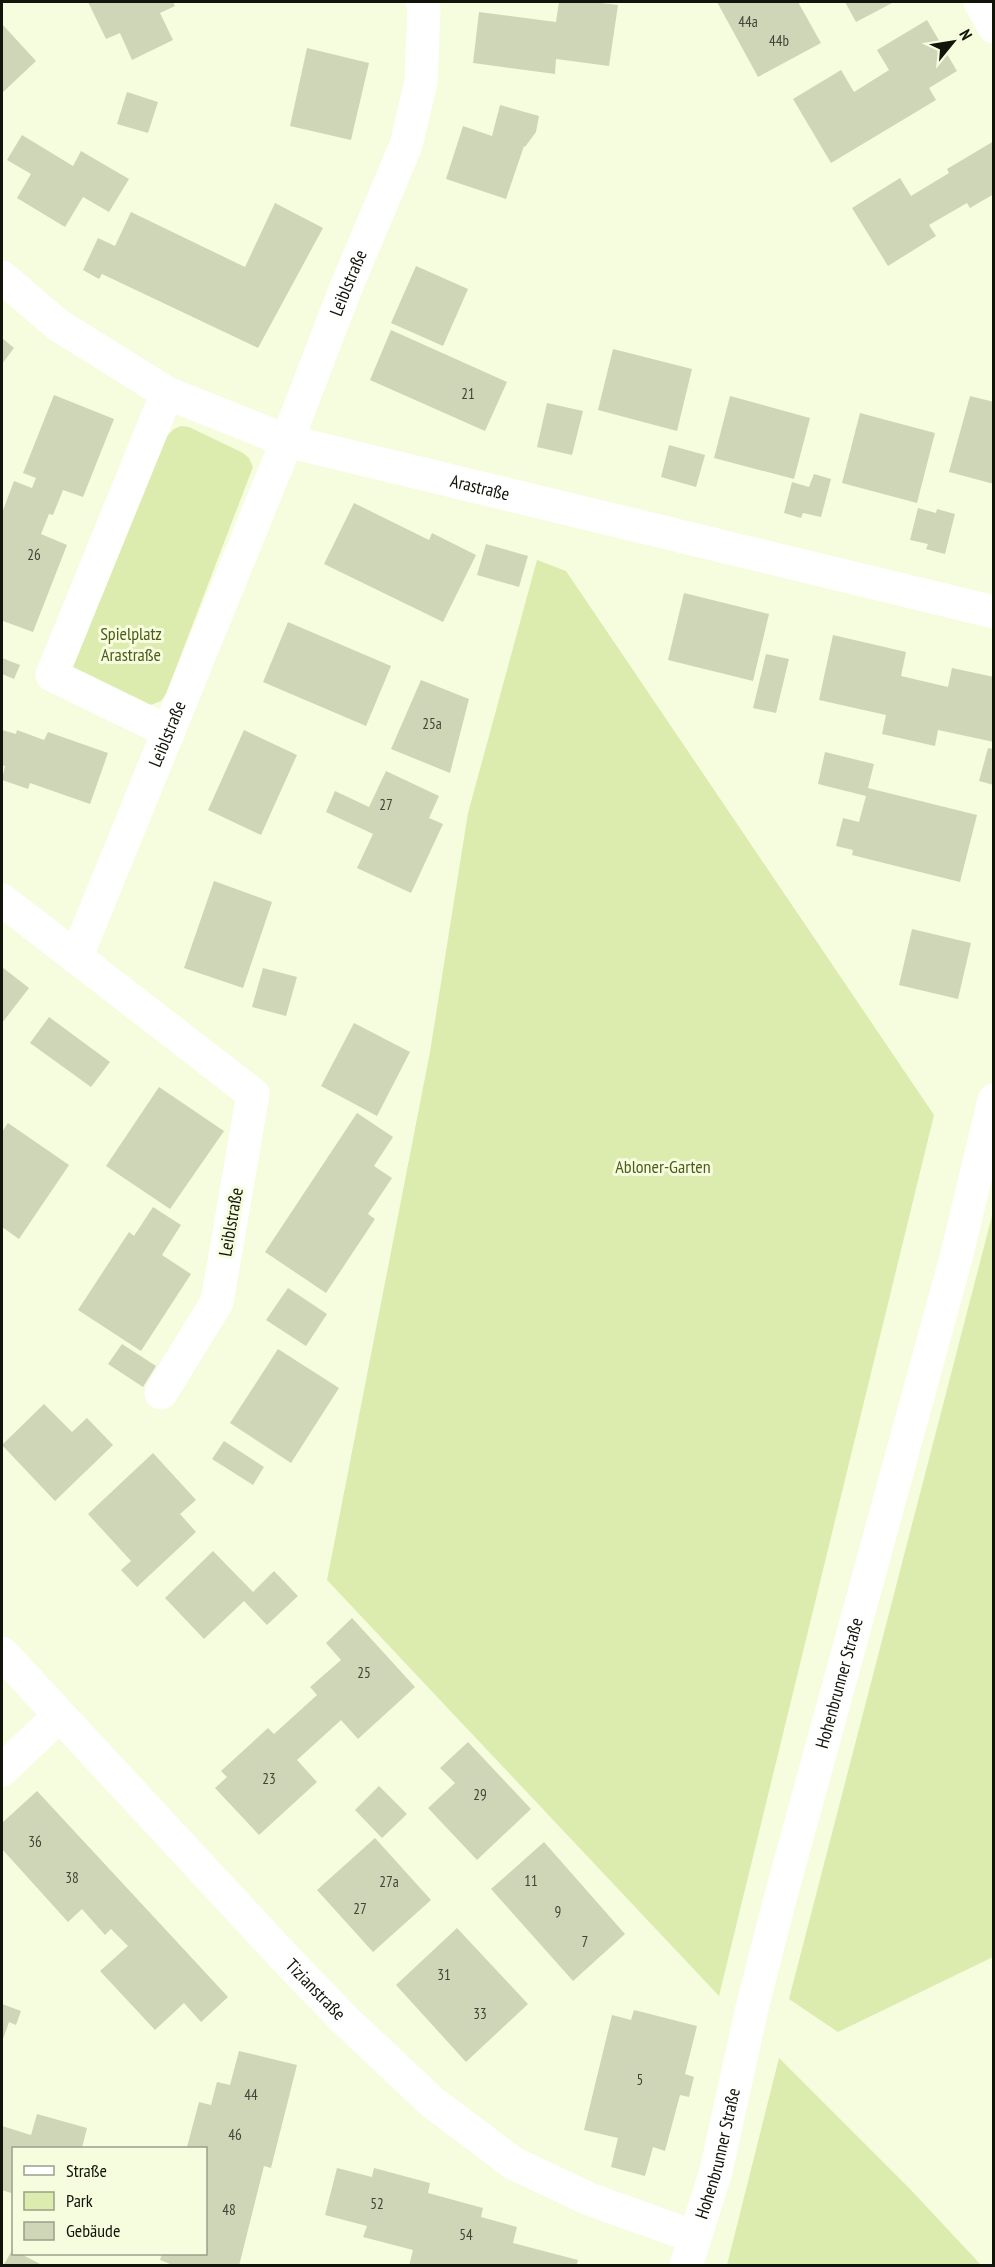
<svg xmlns="http://www.w3.org/2000/svg" width="995" height="2267" viewBox="0 0 995 2267" font-family="'PT Sans Narrow',sans-serif">
<style>
.green{fill:#dcebae}
.building{fill:#cfd6b8}
.lines{fill:none;stroke-linecap:round;stroke-linejoin:round}
.minor{stroke:#fff;stroke-width:33}
.labels{text-anchor:middle;stroke-width:6;stroke-linejoin:round;paint-order:stroke}
.number-label{font-size:15px;fill:#404435}
.street-label{font-size:18px;fill:#111409;stroke:#f5fdde}
.park-label{font-size:18px;fill:#4f5b1a;stroke:#f5fdde}
</style>
<rect width="100%" height="100%" fill="#f5fdde"/>
<g class="green">
<polygon points="181,426 189,427 243,453 249,458 253,467 166,694 161,701 145,707 63,675 160,443 174,429"/>
<polygon points="537,560 566,571 934,1115 719,1996 327,1580 430,1052 468,813"/>
<polygon points="993,1212 993,1957 838,2032 789,1999"/>
<polygon points="779,2058 910,2189 981,2265 727,2265"/>
</g>
<g class="building">
<polygon points="88,2 173,2 175,6 160,13 173,40 132,60 120,33 106,39"/>
<polygon points="559,2 592,2 618,5 609,66 556,59 555,74 473,63 479,12 556,22"/>
<polygon points="717,2 798,2 821,43 758,77"/>
<polygon points="845,2 894,2 856,22"/>
<polygon points="927,20 957,71 929,88 936,100 831,163 793,99 841,70 854,92 889,70 877,50"/>
<polygon points="2,24 36,61 2,93"/>
<polygon points="307,48 369,63 351,140 290,126"/>
<polygon points="127,92 158,102 148,133 117,124"/>
<polygon points="500,105 539,116 536,132 525,147 524,146 506,199 446,179 463,126 492,136"/>
<polygon points="22,135 73,166 81,151 129,179 109,212 83,197 65,227 17,198 31,174 7,160"/>
<polygon points="994,141 994,194 970,208 967,203 929,225 936,236 888,266 852,208 900,178 911,196 949,173 947,169"/>
<polygon points="275,203 323,228 258,348 102,274 99,279 83,270 98,238 115,246 131,212 245,267"/>
<polygon points="416,266 468,289 443,346 391,323"/>
<polygon points="391,330 507,382 485,431 370,380"/>
<polygon points="2,338 14,348 2,364"/>
<polygon points="613,349 692,369 677,431 598,410"/>
<polygon points="54,395 114,419 83,497 63,490 53,515 49,514 41,534 67,545 33,632 3,621 2,625 2,513 14,481 32,488 36,478 23,473"/>
<polygon points="730,396 810,418 794,479 714,458"/>
<polygon points="970,396 994,402 994,484 949,472"/>
<polygon points="547,403 583,411 572,455 537,447"/>
<polygon points="860,413 935,433 917,503 842,483"/>
<polygon points="669,445 705,455 696,487 661,477"/>
<polygon points="814,474 831,479 821,517 803,513 801,518 784,513 792,482 809,487"/>
<polygon points="354,503 429,540 432,533 476,555 443,622 324,564"/>
<polygon points="918,508 936,513 937,509 955,514 945,554 926,549 928,544 910,540"/>
<polygon points="486,544 528,556 519,587 477,575"/>
<polygon points="684,593 769,614 753,681 668,660"/>
<polygon points="288,622 391,666 366,726 263,682"/>
<polygon points="833,635 906,652 901,676 948,687 952,668 994,677 994,742 938,730 935,746 882,734 886,715 819,700"/>
<polygon points="766,654 789,659 776,713 753,708"/>
<polygon points="2,658 20,665 14,679 2,674"/>
<polygon points="421,680 469,699 450,773 391,749"/>
<polygon points="2,730 16,734 17,730 44,740 48,732 108,753 90,804 30,783 28,789 2,780 5,766 2,765"/>
<polygon points="244,730 297,755 261,835 208,810"/>
<polygon points="988,748 994,749 994,785 979,781"/>
<polygon points="825,752 874,764 868,788 977,815 960,882 852,855 853,850 836,846 843,818 859,822 866,796 818,784"/>
<polygon points="386,771 439,796 429,818 443,824 411,893 357,868 373,834 326,812 335,791 369,807"/>
<polygon points="214,881 272,902 243,988 184,968"/>
<polygon points="912,929 971,943 958,999 899,985"/>
<polygon points="2,967 29,988 2,1023"/>
<polygon points="263,968 297,977 286,1016 252,1007"/>
<polygon points="49,1017 110,1062 91,1087 30,1043"/>
<polygon points="354,1023 410,1052 377,1116 321,1086"/>
<polygon points="159,1087 224,1131 170,1209 106,1166"/>
<polygon points="357,1113 393,1137 374,1166 392,1178 368,1214 375,1219 326,1293 265,1252"/>
<polygon points="8,1123 69,1165 19,1239 2,1227 2,1132"/>
<polygon points="153,1207 181,1225 162,1255 191,1274 141,1351 78,1310 129,1232 134,1236"/>
<polygon points="288,1288 327,1314 306,1346 266,1320"/>
<polygon points="122,1344 156,1366 143,1387 108,1364"/>
<polygon points="278,1349 339,1388 291,1463 230,1423"/>
<polygon points="44,1404 72,1432 87,1418 113,1445 55,1501 2,1445"/>
<polygon points="224,1441 264,1467 253,1485 212,1459"/>
<polygon points="153,1453 196,1500 180,1514 196,1532 137,1587 121,1570 131,1561 88,1514"/>
<polygon points="213,1551 253,1592 274,1571 298,1596 267,1625 244,1601 204,1639 165,1598"/>
<polygon points="352,1618 415,1687 358,1739 341,1720 297,1760 317,1782 259,1835 215,1788 227,1777 221,1771 268,1728 274,1734 317,1695 310,1687 341,1660 326,1643"/>
<polygon points="468,1742 531,1809 477,1860 428,1808 455,1783 440,1768"/>
<polygon points="379,1786 407,1814 382,1838 355,1810"/>
<polygon points="37,1791 228,1997 201,2022 184,2003 155,2030 100,1971 128,1946 111,1929 105,1935 82,1909 68,1922 2,1849 2,1823"/>
<polygon points="375,1838 431,1900 373,1952 317,1890"/>
<polygon points="544,1842 625,1934 573,1981 491,1889"/>
<polygon points="457,1928 528,2004 466,2062 396,1985"/>
<polygon points="2,2004 21,2011 16,2025 9,2022 2,2042"/>
<polygon points="634,2010 697,2026 685,2074 694,2077 689,2097 680,2095 665,2151 653,2147 645,2176 611,2167 618,2138 584,2130 612,2015 631,2020"/>
<polygon points="239,2051 297,2065 271,2168 264,2166 239,2266 175,2266 160,2260 162,2254 206,2254 206,2148 187,2147 199,2102 211,2105 217,2082 230,2085"/>
<polygon points="37,2114 87,2128 82,2148 14,2148 14,2194 2,2190 2,2126 31,2135"/>
<polygon points="337,2168 372,2177 374,2168 430,2183 428,2193 483,2208 481,2217 517,2227 513,2243 578,2260 576,2266 409,2266 413,2250 363,2237 367,2226 325,2215"/>
<polygon points="14,2247 14,2254 21,2254 44,2266 3,2266"/>
</g>
<g class="lines">
<g class="minor">
<polyline points="980,2 994,27"/>
<path id="s1" d="M 2,277 L 58,325 L 167,393 L 287,441 L 994,612"/>
<polyline points="167,393 52,675 169,732"/>
<polyline points="2,900 253,1094 217,1302 161,1393"/>
<path id="s2" d="M 76,958 L 287,441 L 345,290 L 406,145 L 421,82 L 424,9 L 422,2"/>
<path id="s3" d="M 2,1653 L 286,1959 L 345,2020 L 432,2102 L 513,2163 L 589,2199 L 695,2237"/>
<polyline points="2,1770 59,1716"/>
<path id="s4" d="M 686,2266 L 716,2171 L 752,2008 L 779,1903 L 957,1254 L 994,1100"/>
</g>
</g>
<g class="labels">
<g class="number-label">
<text x="748" y="27">44a</text>
<text x="779" y="46">44b</text>
<text x="468" y="399">21</text>
<text x="34" y="560">26</text>
<text x="432" y="729">25a</text>
<text x="386" y="810">27</text>
<text x="364" y="1678">25</text>
<text x="269" y="1784">23</text>
<text x="480" y="1800">29</text>
<text x="35" y="1847">36</text>
<text x="72" y="1883">38</text>
<text x="531" y="1886">11</text>
<text x="389" y="1887">27a</text>
<text x="360" y="1914">27</text>
<text x="558" y="1917">9</text>
<text x="585" y="1947">7</text>
<text x="444" y="1980">31</text>
<text x="480" y="2019">33</text>
<text x="640" y="2085">5</text>
<text x="251" y="2100">44</text>
<text x="235" y="2140">46</text>
<text x="377" y="2209">52</text>
<text x="229" y="2215">48</text>
<text x="466" y="2240">54</text>
</g>
<g class="street-label">
<text dy="6" stroke="none"><textPath href="#s2" startOffset="728">Leiblstraße</textPath></text>
<text dy="6" stroke="none"><textPath href="#s1" startOffset="530">Arastraße</textPath></text>
<text dy="6" stroke="none"><textPath href="#s2" startOffset="242">Leiblstraße</textPath></text>
<text transform="translate(231 1222) rotate(-80)" y="6">Leiblstraße</text>
<text dy="6" stroke="none"><textPath href="#s4" startOffset="603">Hohenbrunner Straße</textPath></text>
<text dy="6" stroke="none"><textPath href="#s3" startOffset="460">Tizianstraße</textPath></text>
<text dy="6" stroke="none"><textPath href="#s4" startOffset="117">Hohenbrunner Straße</textPath></text>
</g>
<g class="park-label">
<text x="131" y="640">Spielplatz<tspan x="131" dy="21">Arastraße</tspan></text>
<text x="663" y="1173">Abloner-Garten</text>
</g>
</g>
<rect width="995" height="2267" fill="none" stroke="#111409" stroke-width="6"/>
<rect x="12" y="2147" width="195" height="108" fill="#f5fdde" stroke="#9aa089" stroke-width="1.5"/>
<rect x="24" y="2166" width="30" height="9" fill="#ffffff" stroke="#9aa089" stroke-width="1.5"/>
<text x="66" y="2177" font-size="18" fill="#111409">Straße</text>
<rect x="24" y="2192" width="30" height="18" fill="#dcebae" stroke="#9aa089" stroke-width="1.5"/>
<text x="66" y="2207" font-size="18" fill="#111409">Park</text>
<rect x="24" y="2222" width="30" height="18" fill="#cfd6b8" stroke="#9aa089" stroke-width="1.5"/>
<text x="66" y="2237" font-size="18" fill="#111409">Gebäude</text>
<g transform="translate(953 42) rotate(60)" stroke="#f5fdde" stroke-width="4.5" paint-order="stroke">
<path d="M0-4.5L10 22L0 15L-10 22Z" fill="#111409"/>
<text y="-9" font-size="16" font-weight="bold" text-anchor="middle" fill="#111409">N</text>
</g>
</svg>
